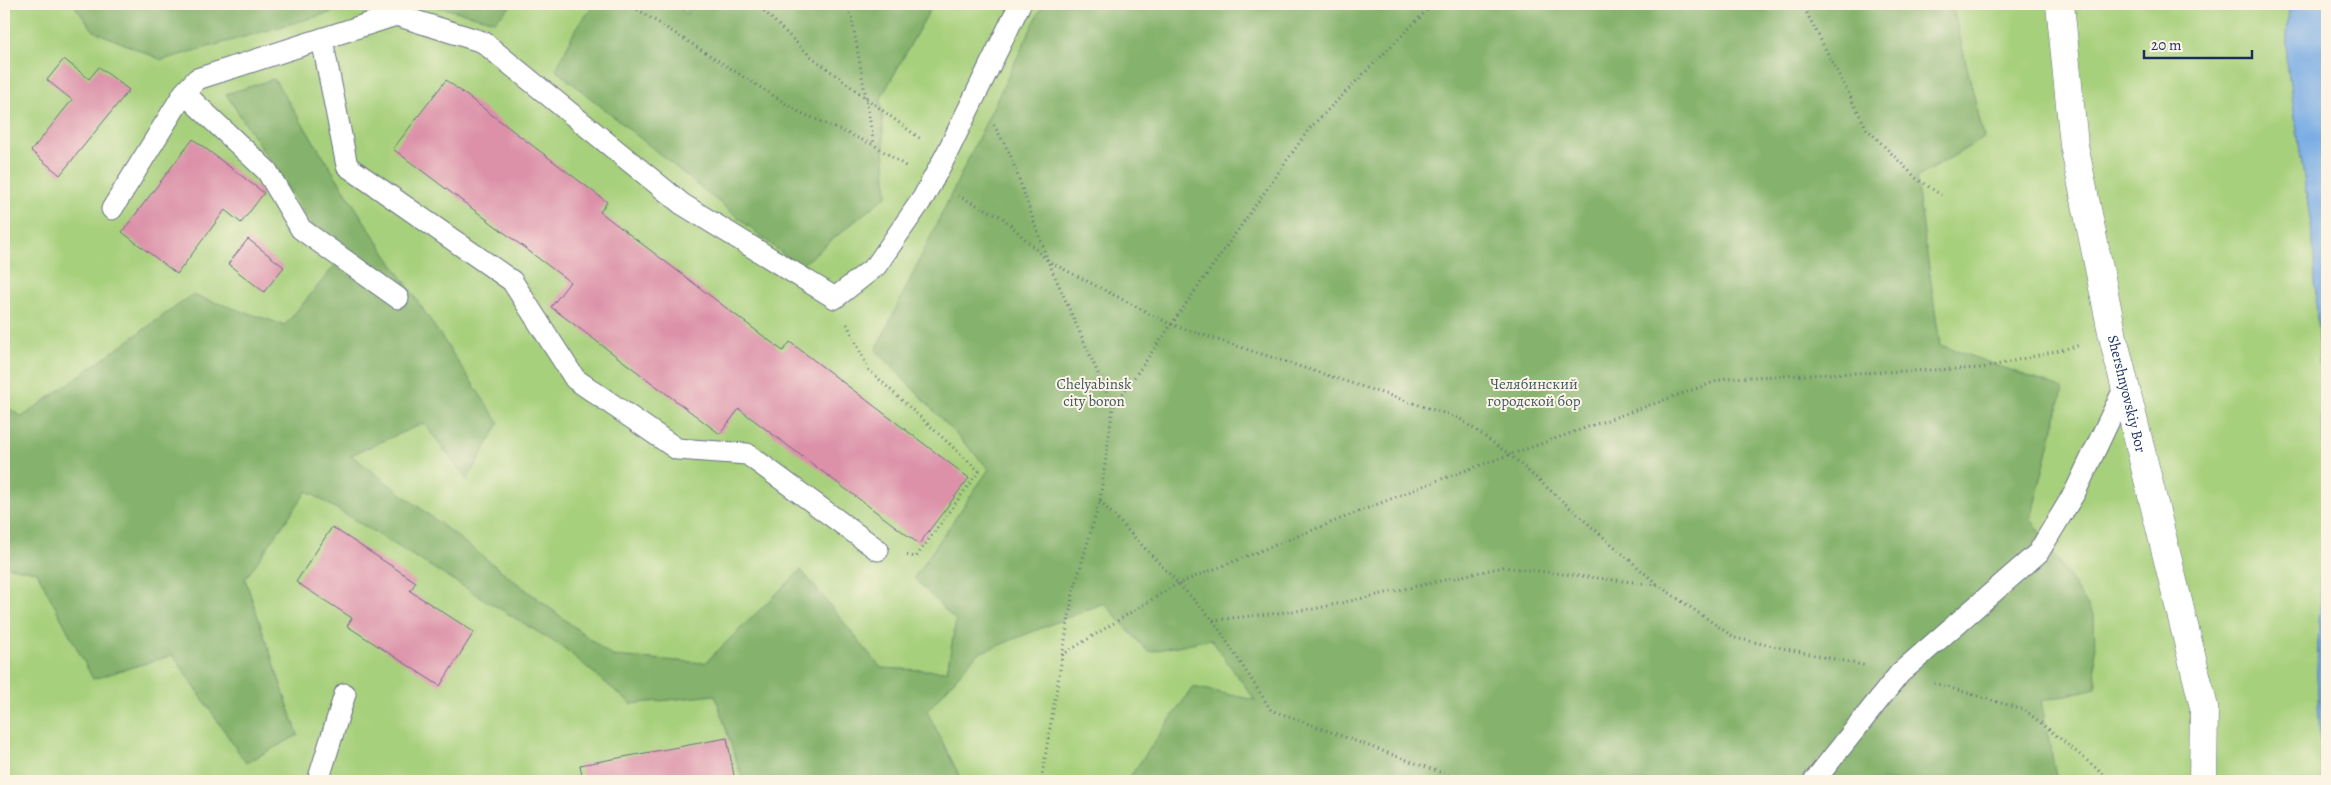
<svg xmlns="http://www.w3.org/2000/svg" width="2331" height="785" viewBox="0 0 2331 785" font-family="Alegreya,serif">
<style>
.green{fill:#a7d07c;stroke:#61806d}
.forest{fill:#85b26c;stroke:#507065}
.water{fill:#78ace5;stroke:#4a6ea2}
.building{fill:#dc91a9}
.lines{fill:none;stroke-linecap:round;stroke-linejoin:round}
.lane-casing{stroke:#676f84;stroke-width:23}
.street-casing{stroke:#676f84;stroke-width:29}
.path{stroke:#676f84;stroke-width:3;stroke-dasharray:1 4;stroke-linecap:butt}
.lane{stroke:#fff;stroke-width:21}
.street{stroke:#fff;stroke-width:28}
.labels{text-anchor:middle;stroke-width:4;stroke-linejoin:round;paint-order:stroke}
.park-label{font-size:15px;fill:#3e5766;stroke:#fcf5e5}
.street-label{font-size:15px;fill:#1b2f5e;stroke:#fcf5e5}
</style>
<rect width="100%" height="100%" fill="#fcf5e5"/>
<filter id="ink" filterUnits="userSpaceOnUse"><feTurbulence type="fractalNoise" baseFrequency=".02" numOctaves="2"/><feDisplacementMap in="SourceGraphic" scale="10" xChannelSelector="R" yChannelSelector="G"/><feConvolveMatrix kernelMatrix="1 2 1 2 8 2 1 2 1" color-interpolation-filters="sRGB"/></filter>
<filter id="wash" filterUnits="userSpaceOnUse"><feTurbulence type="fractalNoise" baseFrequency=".0096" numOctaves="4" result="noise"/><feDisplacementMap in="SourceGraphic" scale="20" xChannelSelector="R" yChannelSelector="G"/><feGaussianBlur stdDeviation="1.12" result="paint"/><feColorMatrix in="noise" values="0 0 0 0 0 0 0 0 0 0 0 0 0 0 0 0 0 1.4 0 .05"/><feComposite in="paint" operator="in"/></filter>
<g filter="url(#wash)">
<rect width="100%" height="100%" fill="#f4e6cb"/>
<polygon class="green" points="4,4 2289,4 2286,56 2313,239 2325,476 2317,673 2322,781 4,781"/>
<g class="forest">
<polygon points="73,4 361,4 162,60 94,31"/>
<polygon points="427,4 513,4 495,21"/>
<polygon points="594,4 678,4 687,15 688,4 933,4 881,98 887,195 799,267 556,70 574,32"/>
<polygon points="1043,4 1952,4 1984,138 1916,178 1940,345 2063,389 2031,519 2094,616 2096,688 2041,701 2057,781 1127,781 1193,687 1255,700 1211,639 1148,652 1104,603 977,654 927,711 962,781 743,781 715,695 631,704 564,648 307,491 245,579 298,735 246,763 173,655 93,679 37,572 4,566 4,405 22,417 192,295 285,325 337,263 226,94 274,79 368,227 499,423 467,480 424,423 351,455 612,656 705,663 801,570 881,668 947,671 956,621 914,578 989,469 876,350"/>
</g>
<polygon class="water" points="2289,4 2327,4 2327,781 2322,781 2317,673 2325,476 2313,239 2286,56"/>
<g id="blocks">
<g class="building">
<polygon points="64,59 89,79 99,67 129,90 60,175 31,151 72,100 47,80"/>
<polygon points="446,80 607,202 600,212 783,351 790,342 969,478 919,544 739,409 720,434 551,307 570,282 393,149"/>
<polygon points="193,139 264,193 241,223 225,210 177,274 122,232"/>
<polygon points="248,239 284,267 264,292 228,264"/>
<polygon points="332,527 416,582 410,591 474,632 440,686 347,626 352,618 296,582"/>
<polygon points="727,738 735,781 583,781 580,765"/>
</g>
</g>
</g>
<g filter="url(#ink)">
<use href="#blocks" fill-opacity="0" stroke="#676f84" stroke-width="1"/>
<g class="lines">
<g class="lane-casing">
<g id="lane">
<polyline points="322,39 347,166 512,281 575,379 677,449 747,454 878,550"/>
<polyline points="184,93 267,171 301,229 398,298"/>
<polyline points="112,209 184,93 197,79 396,15 483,42 682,204 835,298 876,266 923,198 945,157 1020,4"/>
<polyline points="318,781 345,694"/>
<polyline points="1814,781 1900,673 2038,553 2075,492 2124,389"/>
</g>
</g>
<g class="street-casing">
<g id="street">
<path id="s1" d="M 2060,4 L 2074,145 L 2113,337 L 2204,707 L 2203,781"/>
</g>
</g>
<g class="path">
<polyline points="629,4 799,112 874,145 907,167"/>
<polyline points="757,4 809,55 922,140"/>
<polyline points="845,4 852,19 874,144"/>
<polyline points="1802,4 1867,129 1916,178 1941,195"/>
<polyline points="4,10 15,4"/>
<polyline points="994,125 1010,154 1048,261 1172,325 1459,418 1510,455 1657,584"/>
<polyline points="958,196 1002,217 1048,261 1113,407 1100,500 1073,593 1041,781"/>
<polyline points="847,324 869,370 979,471 916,557 905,555"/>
<polyline points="1114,406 1309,129 1433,4"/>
<polyline points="1100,501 1213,620 1271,710 1464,781"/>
<polyline points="1213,620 1314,609 1503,567 1658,585 1735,638 1867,666"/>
<polyline points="1062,655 1177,584 1436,481 1726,378 1984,368 2081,345"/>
<polyline points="1934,683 2025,710 2112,781"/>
</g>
<use href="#lane" class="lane"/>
<use href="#street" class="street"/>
</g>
</g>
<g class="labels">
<g class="park-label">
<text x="1094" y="389">Chelyabinsk<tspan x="1094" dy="17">city boron</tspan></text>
<text x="1534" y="389">Челябинский<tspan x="1534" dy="17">городской бор</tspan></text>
</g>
<g class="street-label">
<text dy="5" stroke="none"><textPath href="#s1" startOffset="396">Shershnyovskiy Bor</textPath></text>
</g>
</g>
<rect width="2331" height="785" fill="none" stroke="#fcf5e5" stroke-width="20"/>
<path d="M2144 50v8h108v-8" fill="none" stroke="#1b2f5e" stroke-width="2.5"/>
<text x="2151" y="50" font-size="15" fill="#1b2f5e" stroke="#fcf5e5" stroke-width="4" paint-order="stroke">20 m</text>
</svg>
